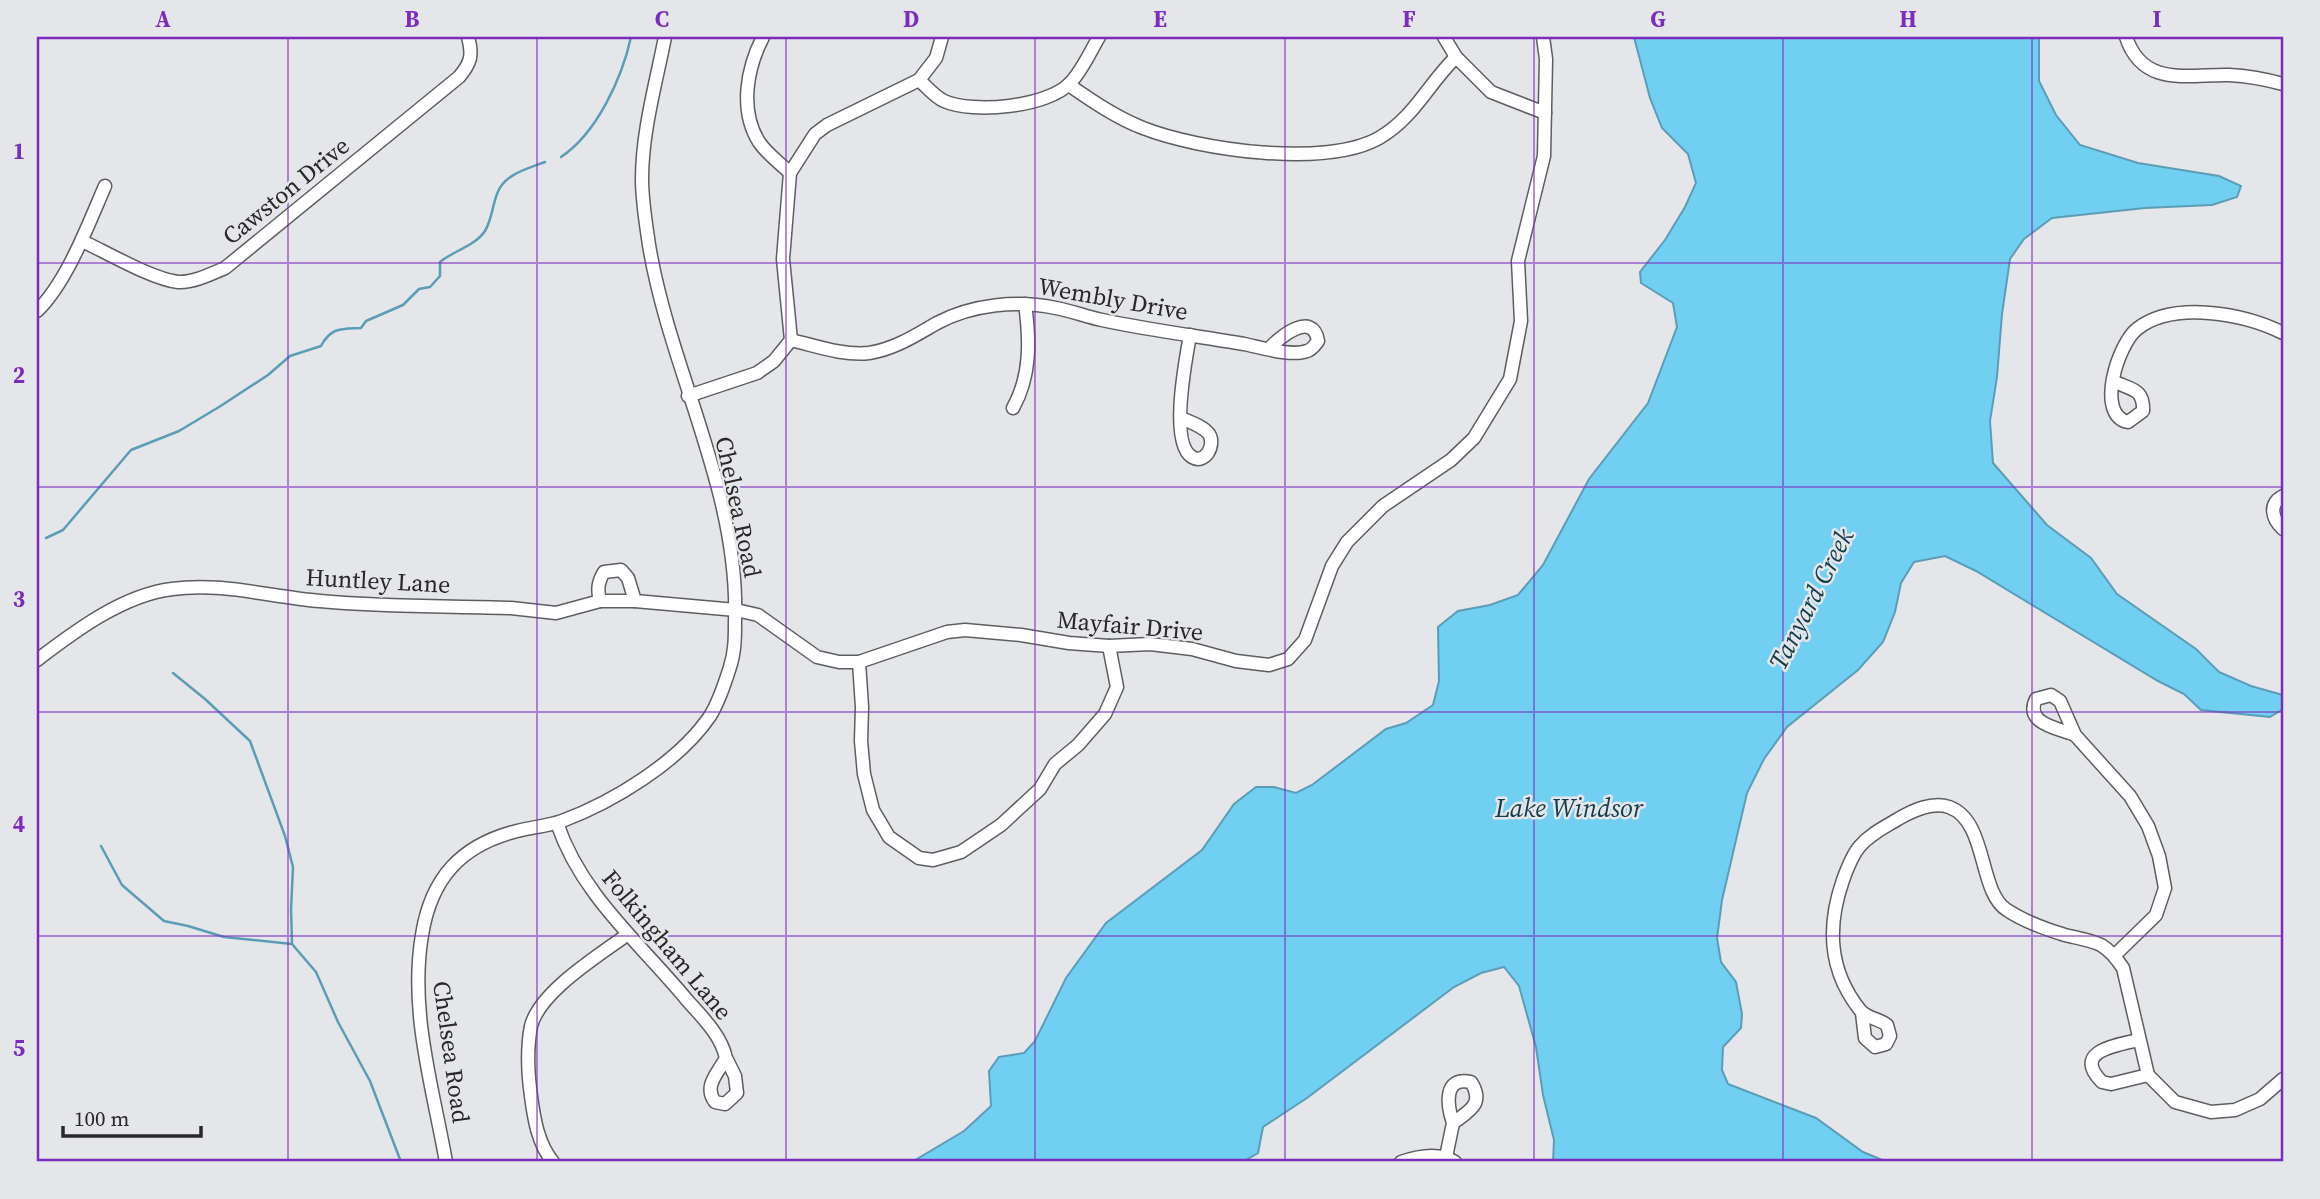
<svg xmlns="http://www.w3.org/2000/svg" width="2320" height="1199" viewBox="0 0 2320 1199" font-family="'Source Serif 4',serif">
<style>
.water{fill:#71cff2;stroke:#5b9db6;stroke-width:2}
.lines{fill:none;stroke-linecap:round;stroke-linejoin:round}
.stream{stroke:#5b9db6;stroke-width:2.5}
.minor-casing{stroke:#5d5e61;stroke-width:15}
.minor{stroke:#fff;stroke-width:12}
.grid{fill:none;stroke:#7b2cbf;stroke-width:2;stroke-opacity:0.55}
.labels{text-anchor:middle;stroke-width:5;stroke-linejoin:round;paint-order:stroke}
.street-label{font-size:24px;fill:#282829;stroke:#e5e6e9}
.water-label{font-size:26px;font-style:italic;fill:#123d4c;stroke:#e5e6e9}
.neatline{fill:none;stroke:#7b2cbf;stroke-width:2.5}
.grid-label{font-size:23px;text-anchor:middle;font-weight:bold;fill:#7b2cbf}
</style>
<rect width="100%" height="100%" fill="#e5e6e9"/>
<polygon class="water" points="1634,37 2039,37 2039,81 2056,115 2080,145 2138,163 2219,176 2241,186 2237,197 2212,205 2145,208 2052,218 2024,239 2010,259 2002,314 1997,377 1990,421 1993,463 2047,525 2091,558 2117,594 2196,649 2219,672 2251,686 2283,695 2283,709 2270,717 2201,710 2184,694 2158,681 1976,571 1945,556 1914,562 1901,583 1895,612 1883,642 1858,670 1787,727 1764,759 1747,793 1722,900 1717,938 1721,962 1736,982 1742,1014 1741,1028 1723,1047 1722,1070 1728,1084 1816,1118 1863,1152 1887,1162 1553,1162 1554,1140 1543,1095 1536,1047 1519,986 1504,967 1481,973 1454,987 1307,1098 1263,1127 1258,1153 1242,1162 912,1162 964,1131 991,1106 989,1071 999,1057 1024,1053 1035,1041 1066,978 1106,923 1202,850 1234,804 1256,787 1274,787 1296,793 1312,785 1386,729 1406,723 1433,705 1439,681 1438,627 1458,611 1490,605 1518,595 1543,565 1589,479 1648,403 1677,327 1673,303 1641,283 1640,272 1665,240 1685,207 1696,183 1688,154 1662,128 1650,98"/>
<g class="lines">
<g class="stream">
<path d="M 561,157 C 597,133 622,78 631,37"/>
<path d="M 46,538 L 63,530 L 131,450 L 179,431 L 219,407 L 268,375 L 290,356 L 321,346 C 331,327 341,329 361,328 L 366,321 L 403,305 L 419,289 L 430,287 L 440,276 L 440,262 C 453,251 475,246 485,231 C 492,219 492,207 497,194 C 504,174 527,169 545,162"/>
<polyline points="173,673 205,699 250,741 285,836 293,867 291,909 292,944 316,972 338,1022 370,1081 401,1162"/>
<polyline points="101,846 122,885 164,921 188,926 224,937 292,944"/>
</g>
<g class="minor-casing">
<g id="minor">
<path d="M 763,37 C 747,68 739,110 759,142 C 767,154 780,163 790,173"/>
<polyline points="1444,37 1456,57 1491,92 1545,113"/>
<path d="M 2126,37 C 2143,88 2188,74 2229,75 C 2248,76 2265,79 2283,84"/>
<path d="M 919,80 C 927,87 935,97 944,101 C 973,114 1048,107 1070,83 C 1082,71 1090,52 1099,37"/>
<path d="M 1069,85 C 1092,101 1117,118 1143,128 C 1199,150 1326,168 1379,138 C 1414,118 1428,84 1456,57"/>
<path d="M 82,241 C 106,252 152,279 178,282 C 193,283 211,274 225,268 L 459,77 C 471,63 473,55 468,37"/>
<path d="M 37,311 C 67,282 88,225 105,186"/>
<path d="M 791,340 C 816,346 844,356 869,353 C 895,349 916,335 937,323 C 973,304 1017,300 1056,308 C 1072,311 1087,317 1102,320 C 1149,330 1197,336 1244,344 C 1259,347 1292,357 1307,351 C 1312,350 1315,345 1318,341 C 1313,310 1279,337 1269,349"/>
<path d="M 2113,381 C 2131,390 2144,388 2143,411 L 2128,422 C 2095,415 2118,344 2137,329 C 2174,300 2245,314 2283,333"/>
<polyline points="688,396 757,373 774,361 791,340 783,259 790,173 815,134 827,125 919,80 936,58 942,37"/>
<path d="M 1013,408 C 1031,376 1030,340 1025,304"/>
<path d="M 1181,418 C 1190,422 1203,426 1209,434 C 1216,445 1205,465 1192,457 C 1169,443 1186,358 1190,335"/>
<path d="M 2283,496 C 2268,504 2272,519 2283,529"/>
<path d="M 600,601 C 597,589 598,582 604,572 L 621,570 L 628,578 L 635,601"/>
<path d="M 37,660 C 75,631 123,595 172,589 C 222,582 270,597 320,601 C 383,607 447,606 511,608 L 556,613 L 600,601 L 635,601 L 736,610 L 758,615 L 817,657 L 839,662 L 859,662 L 947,632 L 965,630 L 1021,635 L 1069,643 L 1109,646 L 1150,644 L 1192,649 L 1236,661 L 1269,665 L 1288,659 L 1305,640 L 1332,566 L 1347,542 L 1383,506 L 1451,460 L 1474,438 L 1510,379 L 1521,321 L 1518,261 L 1544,156 L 1546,59 L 1543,37"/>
<polyline points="859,662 862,707 861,741 864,774 873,810 889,837 919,858 933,860 961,852 1001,825 1040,789 1055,764 1078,745 1105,714 1117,687 1109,646"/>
<path d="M 2075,735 C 2058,728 2024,724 2036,699 L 2051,695 L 2060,701 L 2075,735 L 2130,796 L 2148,826 L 2159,856 L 2165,888 L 2156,915 L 2115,955"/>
<path d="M 557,823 C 581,895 640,943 687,1000 C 702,1017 721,1035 726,1058 C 718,1073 703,1086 715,1102 L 725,1104 L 737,1093 L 735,1076 L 726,1058"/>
<path d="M 1862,1013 L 1865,1038 L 1875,1047 L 1886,1044 L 1890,1036 L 1887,1025 C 1880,1019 1866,1018 1860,1010 C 1828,970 1827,926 1843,880 C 1847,869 1852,855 1860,846 C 1870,834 1885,827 1898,819 C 1912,811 1932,801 1949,807 C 1988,821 1978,892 2007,910 C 2025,922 2045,929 2065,935 C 2077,938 2091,940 2101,945 C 2111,951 2117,959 2123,968 L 2148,1075 L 2175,1102 L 2211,1112 L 2235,1110 L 2260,1099 L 2283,1079"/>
<path d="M 2139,1040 C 2117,1045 2071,1051 2102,1082 L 2111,1084 L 2148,1075"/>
<path d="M 1446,1157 L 1453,1123 C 1469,1111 1485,1104 1471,1082 C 1443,1076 1447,1105 1453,1123"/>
<path d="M 446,1162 C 433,1088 409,1011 422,935 C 431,878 461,845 517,831 C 532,827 548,826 562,821 C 613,802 679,762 710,716 C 719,702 725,683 730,667 C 735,652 735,637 735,622 C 740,491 670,372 649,245 C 646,224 642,201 642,179 C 642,132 656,83 665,37"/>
<path d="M 553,1162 C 538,1144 534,1119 531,1096 C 528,1075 527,1047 531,1026 C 540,991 600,955 628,934"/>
<path d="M 1401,1162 C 1418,1156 1439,1152 1455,1162"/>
</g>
</g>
<use href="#minor" class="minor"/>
</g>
<path class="grid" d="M 288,37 L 288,1162M 537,37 L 537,1162M 786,37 L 786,1162M 1035,37 L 1035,1162M 1285,37 L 1285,1162M 1534,37 L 1534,1162M 1783,37 L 1783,1162M 2032,37 L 2032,1162M 37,263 L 2283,263M 37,487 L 2283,487M 37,712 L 2283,712M 37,936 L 2283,936"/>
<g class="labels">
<g class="street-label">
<text transform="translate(286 191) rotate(-39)" y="8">Cawston Drive</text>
<text transform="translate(1113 299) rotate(10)" y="8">Wembly Drive</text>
<text transform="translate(738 507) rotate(78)" y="8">Chelsea Road</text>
<text transform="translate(378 581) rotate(3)" y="8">Huntley Lane</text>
<text transform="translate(1130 626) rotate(5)" y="8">Mayfair Drive</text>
<text transform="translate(667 945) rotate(50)" y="8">Folkingham Lane</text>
<text transform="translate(451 1052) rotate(82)" y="8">Chelsea Road</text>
</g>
<g class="water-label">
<text transform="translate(1811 599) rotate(-63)" y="9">Tanyard Creek</text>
<text x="1569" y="817">Lake Windsor</text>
</g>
</g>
<rect width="2320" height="1199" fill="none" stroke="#e5e6e9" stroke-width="77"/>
<path d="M63 1126v10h138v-10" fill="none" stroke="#282829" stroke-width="3.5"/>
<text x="74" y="1126" font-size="21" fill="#282829" stroke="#e5e6e9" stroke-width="5" paint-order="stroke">100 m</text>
<rect x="38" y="38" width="2244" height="1122" class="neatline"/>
<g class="grid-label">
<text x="163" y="27">A</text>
<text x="412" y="27">B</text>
<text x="662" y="27">C</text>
<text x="911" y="27">D</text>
<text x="1160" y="27">E</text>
<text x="1409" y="27">F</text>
<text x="1658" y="27">G</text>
<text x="1908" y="27">H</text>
<text x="2157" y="27">I</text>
<text x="19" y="159">1</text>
<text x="19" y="383">2</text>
<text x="19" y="607">3</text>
<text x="19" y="832">4</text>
<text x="19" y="1056">5</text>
</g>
</svg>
